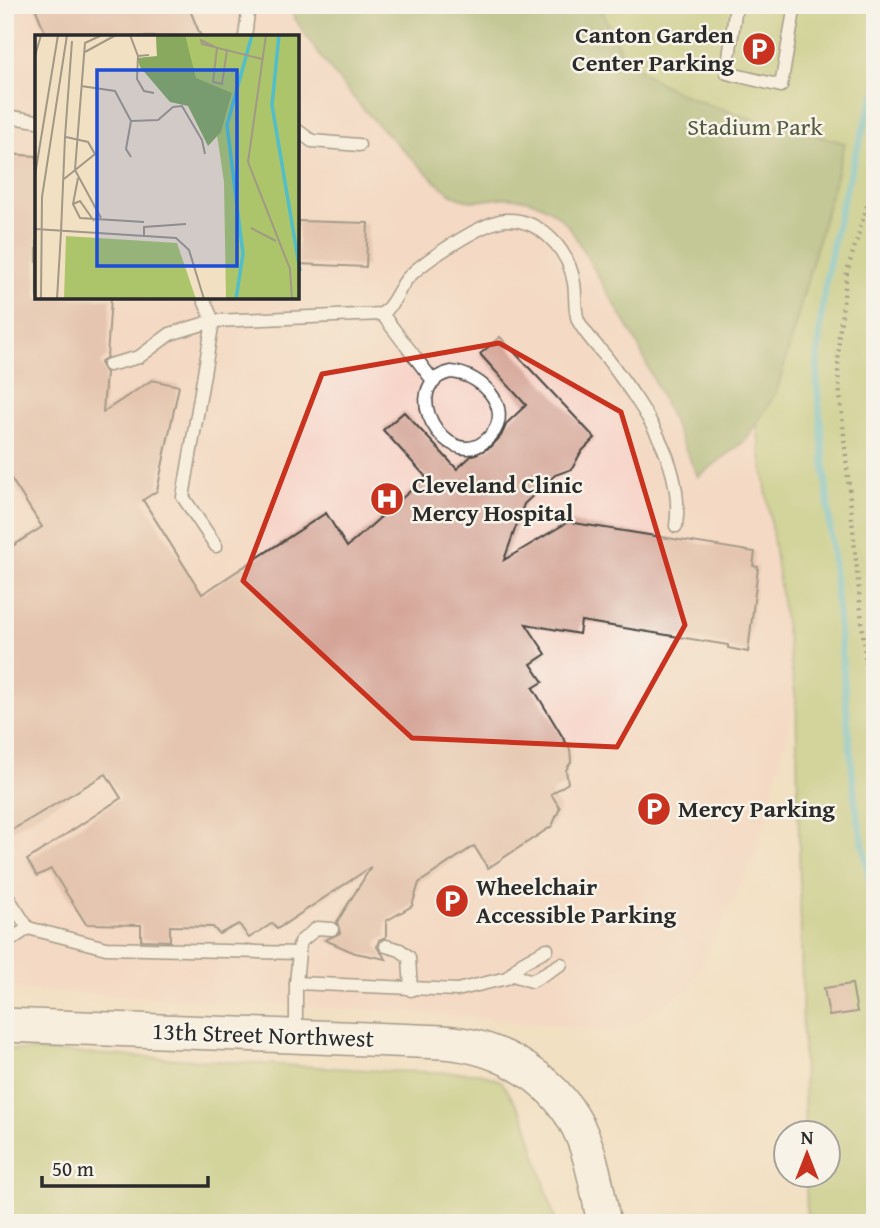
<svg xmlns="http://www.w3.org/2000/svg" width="880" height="1228" viewBox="0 0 880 1228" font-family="'Gentium Book Plus',serif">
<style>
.built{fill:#f7d1c6;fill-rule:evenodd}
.green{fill:#acc56a;stroke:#6c784a;stroke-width:2}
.forest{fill:#89aa5e;stroke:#5a6a44;stroke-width:2}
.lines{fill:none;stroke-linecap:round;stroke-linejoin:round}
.stream{stroke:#51bec9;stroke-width:7}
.building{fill:#d4a497}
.service-casing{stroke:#494642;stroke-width:15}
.secondary-casing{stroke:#494642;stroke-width:36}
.path{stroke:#494642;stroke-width:4.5;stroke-dasharray:2 5;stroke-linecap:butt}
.service{stroke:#fff;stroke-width:12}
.secondary{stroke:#fff;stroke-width:33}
.marked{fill:none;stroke:#c8321e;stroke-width:5;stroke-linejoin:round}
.labels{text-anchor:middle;stroke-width:5;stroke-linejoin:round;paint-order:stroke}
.poi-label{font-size:24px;font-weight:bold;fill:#2b2b2b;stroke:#f7f3e8;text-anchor:start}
.park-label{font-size:24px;fill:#52593e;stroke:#f7f3e8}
.street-label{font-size:24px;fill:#2b2b2b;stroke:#f7f3e8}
.inset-river{fill:none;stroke:#51bec9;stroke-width:3.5}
.inset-road{fill:none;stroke:#a29886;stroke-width:2}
.view{fill:#1d4ed8;fill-opacity:0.15;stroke:#1d4ed8;stroke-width:3.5}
.inset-edge{fill:none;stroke:#2b2b2b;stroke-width:3.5}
</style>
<rect width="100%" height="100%" fill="#f7f3e8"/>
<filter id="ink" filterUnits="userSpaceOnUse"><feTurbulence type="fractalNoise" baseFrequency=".0143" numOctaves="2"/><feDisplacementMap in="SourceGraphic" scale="14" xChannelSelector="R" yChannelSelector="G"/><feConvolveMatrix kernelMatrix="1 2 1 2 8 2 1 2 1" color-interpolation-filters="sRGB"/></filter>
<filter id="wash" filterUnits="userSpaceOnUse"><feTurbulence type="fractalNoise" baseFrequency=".00686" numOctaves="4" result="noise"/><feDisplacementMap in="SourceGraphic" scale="28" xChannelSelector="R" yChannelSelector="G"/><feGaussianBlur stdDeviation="1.57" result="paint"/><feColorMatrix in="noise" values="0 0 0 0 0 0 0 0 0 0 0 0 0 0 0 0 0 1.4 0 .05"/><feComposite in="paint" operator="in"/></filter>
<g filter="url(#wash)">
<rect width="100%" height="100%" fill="#f2e0c3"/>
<path class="built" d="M 5,5 L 468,5 L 736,278 L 796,700 L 756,856 L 690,987 L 621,1032 L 425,1013 L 5,989 ZM 37,37 L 298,37 L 298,298 L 37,298 Z"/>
<g class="green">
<polygon points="468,5 875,5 875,1223 807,1223 806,1176 828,1176 828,1134 805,1133 796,700 736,278"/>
<polygon points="5,1049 387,1071 480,1073 501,1081 525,1118 556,1223 5,1223"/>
</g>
<path class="forest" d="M 287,5 L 600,5 C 606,19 612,36 620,49 C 656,103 783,125 845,143 L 777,391 L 746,440 L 698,477 L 635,339 L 570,228 C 550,205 525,194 494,199 C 481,201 469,203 457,197 C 443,190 431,177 420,166 C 370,120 321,65 287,5 Z"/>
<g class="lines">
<path class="stream" d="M 875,94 C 843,186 818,285 817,384 L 855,801 L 875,909"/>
</g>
<g id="blocks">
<g class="building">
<polygon points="34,5 188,5 201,37 47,37"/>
<polygon points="5,154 37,156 37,298 111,298 107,357 100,363 106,373 103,412 152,380 179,386 157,491 143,500 202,594 326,513 347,547 426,477 383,430 404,412 457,469 471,456 491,447 501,436 507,423 526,405 480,354 500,337 595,438 581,452 572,469 555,475 524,504 504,560 568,522 755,552 753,566 758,567 748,652 728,648 728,645 581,621 579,634 526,624 546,654 531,664 543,682 533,688 570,749 571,762 566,770 568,783 551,794 560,808 552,826 488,868 474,846 419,883 412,906 386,921 386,937 379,940 377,947 386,959 355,953 325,940 340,933 337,922 371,867 277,929 273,923 249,938 239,924 219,934 213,927 170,926 170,941 141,940 141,925 86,924 51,869 37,876 27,860 121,798 106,774 5,834 5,551 42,527 5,469"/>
<polygon points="298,221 368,223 366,267 298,264"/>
<polygon points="852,984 857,1012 829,1016 824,988"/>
</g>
</g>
</g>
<g filter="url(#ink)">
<use href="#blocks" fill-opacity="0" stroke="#494642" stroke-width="2"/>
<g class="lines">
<g class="service-casing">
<g id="service">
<polyline points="736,5 727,73 781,86 795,5"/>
<polyline points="245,37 249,5"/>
<polyline points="5,116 37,121"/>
<polyline points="298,131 312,141 359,145"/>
<path d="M 203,298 L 213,321 L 382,314 C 394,305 397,292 406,280 C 420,263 483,222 505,220 C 541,218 569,251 574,283 C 576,294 574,310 578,320 C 584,333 598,347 607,358 C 643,407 685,463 676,526"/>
<polyline points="382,314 434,382"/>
<polyline points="109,365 139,357 170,334 213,321 183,497 216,546"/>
<path d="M 451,372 C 484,374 519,414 485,441 C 446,473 395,384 451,372 Z"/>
<polyline points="5,893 28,928 106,948 298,953"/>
<polyline points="5,944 28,928"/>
<polyline points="386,946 400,950 409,957 411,990"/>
<polyline points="513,975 532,981 561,964"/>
<polyline points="296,983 300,942 317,928 332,929"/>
<polyline points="296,1035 296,983 457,990 507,978 522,963 547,949"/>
</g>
</g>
<g class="secondary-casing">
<path id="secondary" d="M 5,1025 L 443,1042 C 503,1046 560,1081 583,1138 C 594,1165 598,1195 604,1223"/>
</g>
<polyline class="path" points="875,179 847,272 839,336 838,374 875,757"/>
<use href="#service" class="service"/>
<use href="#secondary" class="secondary"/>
</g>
</g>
<path d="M0 0H880V1228H0ZM 499,343 L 621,412 L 685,625 L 617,747 L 412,738 L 243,581 L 322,374 Z" fill="#f2e0c3" fill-opacity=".55" fill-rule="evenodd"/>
<path class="marked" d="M 499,343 L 621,412 L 685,625 L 617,747 L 412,738 L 243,581 L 322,374 Z"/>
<defs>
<g id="parking-disc" transform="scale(1.75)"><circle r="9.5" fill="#c8321e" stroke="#f7f3e8"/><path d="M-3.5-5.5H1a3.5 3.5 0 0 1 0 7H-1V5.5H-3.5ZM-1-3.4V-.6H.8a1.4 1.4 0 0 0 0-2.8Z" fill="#fff"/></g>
<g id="hospital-disc" transform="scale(1.75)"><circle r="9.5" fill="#c8321e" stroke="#f7f3e8"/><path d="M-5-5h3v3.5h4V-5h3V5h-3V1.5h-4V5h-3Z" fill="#fff"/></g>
</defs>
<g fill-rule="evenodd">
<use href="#parking-disc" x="759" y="49"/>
<use href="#hospital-disc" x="387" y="499"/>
<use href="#parking-disc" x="654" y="809"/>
<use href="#parking-disc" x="452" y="901"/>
</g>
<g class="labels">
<g class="poi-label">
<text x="734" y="43" text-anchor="end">Canton Garden<tspan x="734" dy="28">Center Parking</tspan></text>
<text x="412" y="493">Cleveland Clinic<tspan x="412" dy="28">Mercy Hospital</tspan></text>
<text x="678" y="817">Mercy Parking</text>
<text x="476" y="895">Wheelchair<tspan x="476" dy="28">Accessible Parking</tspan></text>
</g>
<g class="park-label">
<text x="755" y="135">Stadium Park</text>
</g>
<g class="street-label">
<text transform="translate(263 1035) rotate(2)" y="8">13th Street Northwest</text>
</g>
</g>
<g transform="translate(35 35)">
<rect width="264" height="264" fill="#f2e0c3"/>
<path d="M 121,0 L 263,0 L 264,264 L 191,264 L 189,147 L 179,80 L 122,21 ZM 31,201 L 142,208 L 161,264 L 29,264 Z" fill="#acc56a"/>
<path d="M 121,0 L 150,0 L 161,43 L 197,58 L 186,97 L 173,111 L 153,71 L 135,67 L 105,32 L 102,23 L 122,21 Z" fill="#89aa5e"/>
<path class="inset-river" d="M 244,0 L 237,70 L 265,236M 201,264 L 208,219 L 192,90 L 217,0"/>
<path class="inset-road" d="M 95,0 L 103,21 L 114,20M 231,0 L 213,127 L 255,234 L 257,264M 180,12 L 166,5 L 167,9 L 227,24M 182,13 L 178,47 L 187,49 L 192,15M 50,17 L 81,0M 0,21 L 6,0M 103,21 L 102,44 L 109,56 L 119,58M 46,51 L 80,56 L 96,86 L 123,85 L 138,72 L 147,71 L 167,105 L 170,119M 96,86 L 91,114 L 96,122M 30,102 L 37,6M 0,140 L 23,0M 43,143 L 38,169 L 45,183 L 109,187M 29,144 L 60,119 L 53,107 L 31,102M 38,169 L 45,166 L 59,186M 66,183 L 40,135 L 50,8 L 67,0M 216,193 L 241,206M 0,194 L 141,203 L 154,215 L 169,264M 26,197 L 30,102M 109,200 L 109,192 L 151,189M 6,264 L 7,162 L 32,0M 22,264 L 26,197"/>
<path class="view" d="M 62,35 L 202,35 L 202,231 L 62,231 Z"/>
<rect width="264" height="264" class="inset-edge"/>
</g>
<rect width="880" height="1228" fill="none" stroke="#f7f3e8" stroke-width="28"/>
<g transform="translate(807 1154)"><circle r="33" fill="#f7f3e8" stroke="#a5a39c" stroke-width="2"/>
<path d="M0-5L12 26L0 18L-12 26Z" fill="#c8321e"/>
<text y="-10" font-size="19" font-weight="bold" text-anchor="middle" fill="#2b2b2b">N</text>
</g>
<path d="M42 1176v10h166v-10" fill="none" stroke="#2b2b2b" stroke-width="3.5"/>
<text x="52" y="1176" font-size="21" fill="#2b2b2b" stroke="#f7f3e8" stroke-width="5" paint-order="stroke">50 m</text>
</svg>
